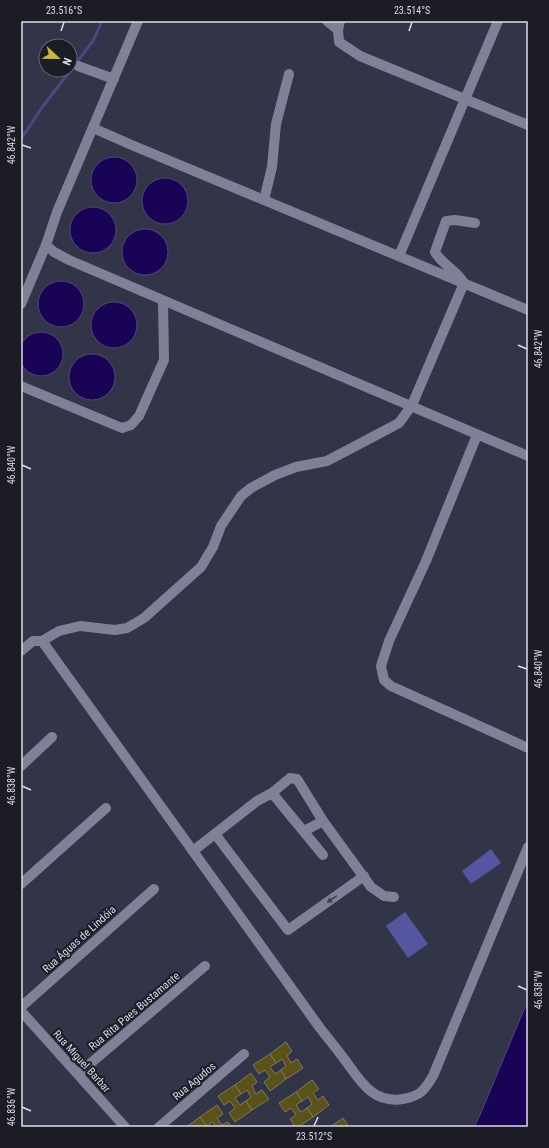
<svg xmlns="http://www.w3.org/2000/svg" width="549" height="1148" viewBox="0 0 549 1148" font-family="'Roboto Condensed',sans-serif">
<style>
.green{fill:#5555a0}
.water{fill:#180354;stroke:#524481}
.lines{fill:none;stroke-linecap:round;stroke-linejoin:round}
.stream{stroke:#524481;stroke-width:3}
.building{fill:#5b5218;stroke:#7d7a63}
.minor{stroke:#7f8197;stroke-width:10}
.rail{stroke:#c7c9d6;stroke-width:3;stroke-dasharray:6 3;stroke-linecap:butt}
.oneway{fill:#3f3f4d}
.ticks{fill:none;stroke:#dbdde9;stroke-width:1.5}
.labels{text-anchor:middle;stroke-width:4;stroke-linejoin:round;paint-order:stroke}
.street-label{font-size:11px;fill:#dbdde9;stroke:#1c1c25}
.neatline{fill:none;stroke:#dbdde9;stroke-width:1.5}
.ticks-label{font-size:10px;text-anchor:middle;fill:#dbdde9}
</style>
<rect width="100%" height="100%" fill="#323447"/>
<g class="green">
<polygon points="491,849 501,863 471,884 462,871"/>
<polygon points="405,912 428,944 408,958 386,926"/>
</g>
<g class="water">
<circle cx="114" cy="180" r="23"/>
<circle cx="165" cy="201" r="23"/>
<circle cx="93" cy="230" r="23"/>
<circle cx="145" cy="252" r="23"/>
<circle cx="61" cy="304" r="23"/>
<circle cx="114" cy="325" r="23"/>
<circle cx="41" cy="354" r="22"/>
<circle cx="92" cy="377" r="23"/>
<polygon points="528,1000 528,1127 474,1127 480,1115"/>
</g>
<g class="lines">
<polyline class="stream" points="21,139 43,106 93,41 102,21"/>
</g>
<g class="building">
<polygon points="286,1042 292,1051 287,1056 291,1063 297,1059 303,1068 286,1079 281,1070 286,1066 282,1059 276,1063 270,1054"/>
<polygon points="270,1054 276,1063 270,1067 275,1074 281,1070 286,1079 270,1091 264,1082 270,1077 265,1070 259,1074 253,1065"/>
<polygon points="251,1073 257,1082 252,1086 256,1094 262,1090 269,1099 252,1110 246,1101 251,1097 247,1090 241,1094 235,1085"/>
<polygon points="312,1080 319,1089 313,1093 318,1100 323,1096 329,1105 313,1117 307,1108 312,1104 308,1097 302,1101 296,1092"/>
<polygon points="235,1085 241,1094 235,1098 240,1105 246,1101 252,1110 235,1122 229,1113 235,1108 230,1101 224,1105 218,1096"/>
<polygon points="296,1092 302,1101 296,1105 301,1112 307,1108 313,1117 298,1127 295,1127 290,1119 296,1115 291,1108 285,1112 279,1103"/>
<polygon points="217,1105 223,1114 217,1118 222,1125 228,1122 232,1127 216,1127 213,1122 207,1126 200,1117"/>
<polygon points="200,1117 207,1126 186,1127"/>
<polygon points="343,1118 349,1127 330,1127"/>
</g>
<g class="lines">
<g class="minor">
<polyline points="138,21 57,212 46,245 54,252 69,260 528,456"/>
<polyline points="327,21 338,30"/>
<polyline points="340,21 338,30 339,42 360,56 528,125"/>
<polyline points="78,66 114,79"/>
<polyline points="93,128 134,146 528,310"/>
<polyline points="264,200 272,167 276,124 289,74"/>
<polyline points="399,256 498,21"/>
<polyline points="21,304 46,245"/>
<polyline points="21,386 122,428 131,425 139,416 164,360 163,301"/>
<polyline points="477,435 426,561 389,641 381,666 384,680 391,686 528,748"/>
<path d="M 42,641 L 320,1028 C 328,1038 337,1049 345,1060 C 360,1080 372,1104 403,1099 C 420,1096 424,1091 433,1076 L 528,847"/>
<path d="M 42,641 L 59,631 L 80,626 L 115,630 L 127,628 L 144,618 L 201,567 L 213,547 L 221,526 L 241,496 L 251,488 L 275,475 L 296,467 L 327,461 L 399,423 L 412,405 L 464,283 C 455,268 443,266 435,252 L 446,221 L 455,220 L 475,223"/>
<polyline points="21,651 33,641 42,641"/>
<polyline points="21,766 52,737"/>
<polyline points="272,793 290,778 297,779 323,821 371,887 384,896 394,897"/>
<polyline points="304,831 323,821"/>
<polyline points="215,834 288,930 364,876"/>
<polyline points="193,851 257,801 272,793 323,855"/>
<polyline points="21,884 106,808"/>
<polyline points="21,1007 154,889"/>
<polyline points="21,1011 125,1127"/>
<polyline points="78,1074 205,966"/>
<polyline points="159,1127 244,1054"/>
</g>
<polyline class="rail" points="21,22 21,21"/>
</g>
<defs><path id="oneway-solid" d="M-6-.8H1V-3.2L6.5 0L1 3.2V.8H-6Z"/></defs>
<use class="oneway" href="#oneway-solid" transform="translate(332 899) rotate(145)"/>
<path class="ticks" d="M 61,31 L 64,22M 409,31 L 412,22M 22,145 L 31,148M 518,345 L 527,349M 22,465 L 31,469M 518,666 L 527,669M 22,786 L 31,790M 518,986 L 527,990M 22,1107 L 31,1111M 314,1126 L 318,1117"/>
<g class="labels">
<g class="street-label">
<text transform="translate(79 939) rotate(-42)" y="4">Rua Águas de Lindóia</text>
<text transform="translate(134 1011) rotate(-40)" y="4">Rua Rita Paes Bustamante</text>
<text transform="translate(82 1061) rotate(48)" y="4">Rua Miguel Barbar</text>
<text transform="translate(194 1081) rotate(-40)" y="4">Rua Agudos</text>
</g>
</g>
<rect width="549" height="1148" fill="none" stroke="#1c1c25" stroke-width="44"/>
<g transform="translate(58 58) rotate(112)"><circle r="19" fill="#1c1c25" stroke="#686973"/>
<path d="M0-3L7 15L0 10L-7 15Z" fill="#ccb939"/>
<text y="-6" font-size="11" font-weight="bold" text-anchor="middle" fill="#dbdde9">N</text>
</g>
<rect x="22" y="22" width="505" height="1104" class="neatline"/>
<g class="ticks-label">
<text x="64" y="14">23.516°S</text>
<text x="412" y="14">23.514°S</text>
<text transform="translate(11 145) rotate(-90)" y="4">46.842°W</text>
<text transform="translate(538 349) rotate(-90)" y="4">46.842°W</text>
<text transform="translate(11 465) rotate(-90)" y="4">46.840°W</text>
<text transform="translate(538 669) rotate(-90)" y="4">46.840°W</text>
<text transform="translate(11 786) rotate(-90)" y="4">46.838°W</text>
<text transform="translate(538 990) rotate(-90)" y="4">46.838°W</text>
<text transform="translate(11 1107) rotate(-90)" y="4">46.836°W</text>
<text x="314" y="1140">23.512°S</text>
</g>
</svg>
